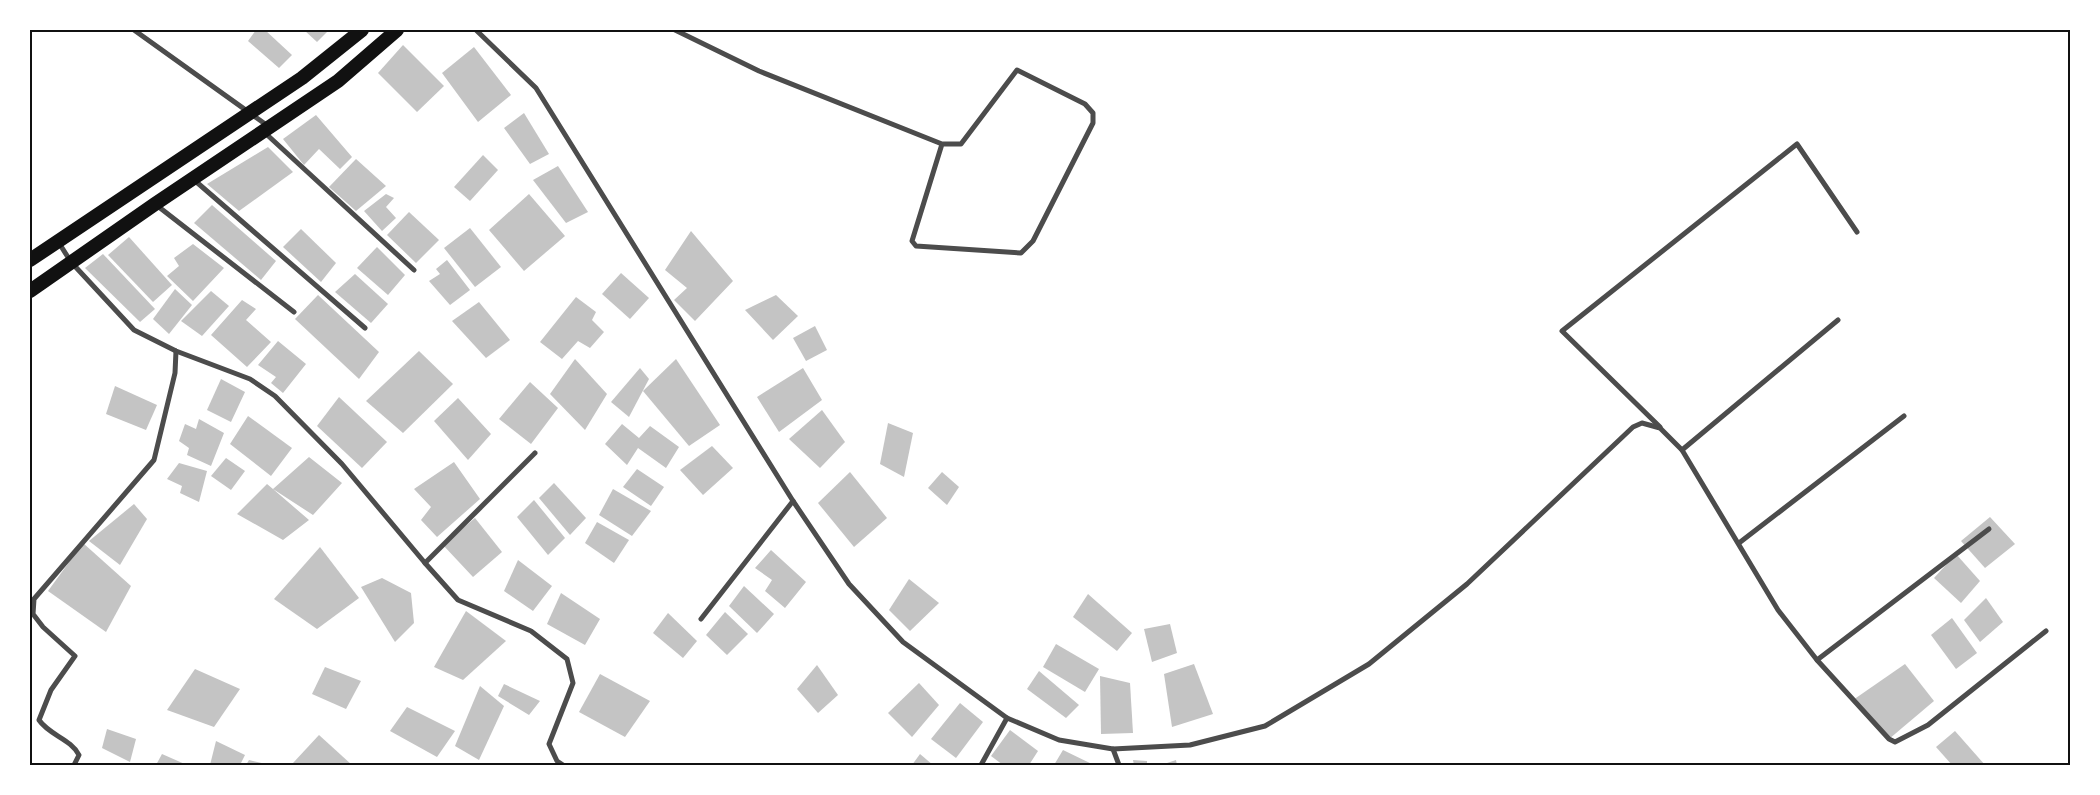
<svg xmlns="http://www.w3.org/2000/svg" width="2100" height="795" viewBox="0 0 2100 795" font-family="'DM Sans',sans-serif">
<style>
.building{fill:#c4c4c4}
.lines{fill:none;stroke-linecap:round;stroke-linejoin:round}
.minor{stroke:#4c4c4c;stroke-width:5}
.trunk{stroke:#111;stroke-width:14}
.neatline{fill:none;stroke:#111;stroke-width:2}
</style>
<rect width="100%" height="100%" fill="#fff"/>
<g class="building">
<polygon points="256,30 265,30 292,55 279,68 248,41"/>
<polygon points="304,30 329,30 317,42"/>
<polygon points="403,45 444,86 417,112 378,73"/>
<polygon points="474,47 511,95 478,122 442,73"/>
<polygon points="524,113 549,154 530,164 504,128"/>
<polygon points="316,115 352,157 340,169 319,149 304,165 283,139"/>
<polygon points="268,147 293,172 239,211 207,184"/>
<polygon points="483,155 498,170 470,201 454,187"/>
<polygon points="356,159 386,186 356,211 329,187"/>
<polygon points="558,166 588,212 566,223 533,180"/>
<polygon points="386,194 394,198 386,207 396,218 382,231 364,211"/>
<polygon points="529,194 565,236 524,271 489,230"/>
<polygon points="212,205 276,261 261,280 194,223"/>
<polygon points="409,212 439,240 416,263 387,235"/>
<polygon points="470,228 501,267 475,287 444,248"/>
<polygon points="301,229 336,263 321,282 283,247"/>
<polygon points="691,231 733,281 695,321 674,300 687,288 665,270"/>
<polygon points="129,237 172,285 153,302 108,255"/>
<polygon points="193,244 224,268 193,301 167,276 179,266 174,258"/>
<polygon points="377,247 405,275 388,295 357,268"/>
<polygon points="103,254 155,309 140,322 85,268"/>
<polygon points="447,260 470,290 450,305 429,281 440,274 436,269"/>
<polygon points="621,273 649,298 630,319 602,294"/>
<polygon points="355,274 388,304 371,323 335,292"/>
<polygon points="175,289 192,305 169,334 153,319"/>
<polygon points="211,291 229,306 202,336 181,321"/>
<polygon points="318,295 379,352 359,379 295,319"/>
<polygon points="776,295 798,316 773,340 745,310"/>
<polygon points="576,297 596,312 592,320 604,332 590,348 578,341 562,359 540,342"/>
<polygon points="242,300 256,309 246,320 271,342 247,367 211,335"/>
<polygon points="479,302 510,340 486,358 452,321"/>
<polygon points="815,326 827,350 806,361 793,338"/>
<polygon points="278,341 306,364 283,393 271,383 276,377 258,365"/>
<polygon points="419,351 453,384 403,433 366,401"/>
<polygon points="575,359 607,394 585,430 550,394"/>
<polygon points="676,359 720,425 689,446 643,391"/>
<polygon points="640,368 649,379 629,417 611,402"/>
<polygon points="803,368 822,400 779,432 757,397"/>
<polygon points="221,379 245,392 231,422 207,410"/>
<polygon points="530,382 558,408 531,444 499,419"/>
<polygon points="115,386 157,405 146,430 106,414"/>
<polygon points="339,397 387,442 362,468 317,426"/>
<polygon points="458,398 491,434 468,460 434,421"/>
<polygon points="822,410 845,442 820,468 789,439"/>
<polygon points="248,416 292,448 271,476 230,444"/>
<polygon points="199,419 224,433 211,466 187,455 189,448 179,441 185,424 196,429"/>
<polygon points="888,423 913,433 904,477 880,464"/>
<polygon points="622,424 639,438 650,426 679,447 666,468 638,448 627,465 605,444"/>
<polygon points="712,446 733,468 703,495 680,470"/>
<polygon points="309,457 342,483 313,515 273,489 309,520 283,540 237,514 267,484 273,489"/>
<polygon points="226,458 245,471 231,490 211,476"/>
<polygon points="454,462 480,499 437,537 421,520 431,507 414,489"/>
<polygon points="179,463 207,471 199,502 180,493 182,486 167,479"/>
<polygon points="637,469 664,487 651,506 623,487"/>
<polygon points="850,472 887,518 854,547 818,503"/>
<polygon points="942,472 959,487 947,505 928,488"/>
<polygon points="554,483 586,518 570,535 539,498"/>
<polygon points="613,489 651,511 632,536 599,515"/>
<polygon points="534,500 565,538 548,555 517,517"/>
<polygon points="134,504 147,519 120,565 89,541"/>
<polygon points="1990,517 2015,544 1985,568 1961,541"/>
<polygon points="475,518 502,552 473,577 443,545"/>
<polygon points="597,522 629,540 614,563 585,543"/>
<polygon points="83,543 131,586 106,632 48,591"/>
<polygon points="320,547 359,598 317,629 274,599"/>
<polygon points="771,550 806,582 785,608 765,591 772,580 755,568"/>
<polygon points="1956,554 1980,581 1961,603 1934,578"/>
<polygon points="518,560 552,586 533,611 504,591"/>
<polygon points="382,578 411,593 414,623 395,642 361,587"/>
<polygon points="909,579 939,603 910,631 889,610"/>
<polygon points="744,586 774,614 757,633 729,606"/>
<polygon points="561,593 600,619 585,645 547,624"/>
<polygon points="1088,594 1132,633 1117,651 1073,617"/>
<polygon points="1986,598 2003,622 1980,642 1964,620"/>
<polygon points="466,611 506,641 463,680 434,667"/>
<polygon points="725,612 748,634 727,655 706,635"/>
<polygon points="668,613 697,641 683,658 653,633"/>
<polygon points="1952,618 1977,653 1956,669 1931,635"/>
<polygon points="1170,624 1177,653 1152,662 1144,629"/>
<polygon points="1056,644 1099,669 1085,692 1043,667"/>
<polygon points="1194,664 1213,714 1172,727 1164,674"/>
<polygon points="1905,664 1934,701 1889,739 1853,700"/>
<polygon points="817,665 838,695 818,713 797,689"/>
<polygon points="325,667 361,681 346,709 312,694"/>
<polygon points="195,669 240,689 214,727 167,710"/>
<polygon points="1039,671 1079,705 1066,718 1027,689"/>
<polygon points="600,674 650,701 625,737 579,712"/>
<polygon points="1100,676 1130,683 1133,733 1101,734"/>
<polygon points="919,683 939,705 912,737 888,713"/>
<polygon points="504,684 540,701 529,715 498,696"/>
<polygon points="480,686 504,706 479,760 455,746"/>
<polygon points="960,703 983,722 956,758 931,739"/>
<polygon points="407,707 455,731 437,757 390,731"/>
<polygon points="107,729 136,739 130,762 102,748"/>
<polygon points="1010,730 1038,751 1029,765 1003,765 991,756"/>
<polygon points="1955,731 1985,765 1952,765 1936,747"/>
<polygon points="319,735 352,765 296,765 293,763"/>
<polygon points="216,741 245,755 240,765 210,765"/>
<polygon points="1063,750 1094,765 1054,765"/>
<polygon points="162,754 187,765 156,765"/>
<polygon points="920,754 933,765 912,765"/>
<polygon points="249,760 266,764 266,765 246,765"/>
<polygon points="1133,760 1147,761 1147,765 1134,765"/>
<polygon points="1176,760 1177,765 1161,765"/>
</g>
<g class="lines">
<g class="minor">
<polyline points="134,30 268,126"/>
<polyline points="476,30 536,88 793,501 849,584 903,642 1007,718 1059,740 1113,749 1190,745 1265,726 1369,664 1467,584 1633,427 1642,423 1660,428 1682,450 1778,610 1817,660 1889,739 1895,742 1928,725 2046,631"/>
<polyline points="675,30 759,71 942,144 961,144 1017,70 1085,104 1093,113 1093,123 1033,241 1021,253 916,246 912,241 942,144"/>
<polyline points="264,132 414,270"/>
<polyline points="193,179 365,328"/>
<polyline points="155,204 294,312"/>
<polyline points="59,243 71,262 134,330 176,351 250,379 275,396 342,464 425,563 458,600 531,631 567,659 573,683 549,744 557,761 563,765"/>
<polyline points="1660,427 1562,331 1797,144 1857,232"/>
<polyline points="1682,450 1838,320"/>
<polyline points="1739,543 1904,416"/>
<polyline points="425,563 535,453"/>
<polyline points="701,619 793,501"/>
<polyline points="1817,660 1989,529"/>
<polyline points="1113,749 1119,765"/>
<path d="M 74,765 L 79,755 C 71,739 49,735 39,720 L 51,690 L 75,656 L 43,627 L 33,614 L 34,599 L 154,460 L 175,373 L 176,351"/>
<polyline points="981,765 1007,718"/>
</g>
<g class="trunk">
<polyline points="30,260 302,78 362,30"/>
<polyline points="30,291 155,204 338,81 397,30"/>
</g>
</g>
<rect width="2100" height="795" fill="none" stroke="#ffffff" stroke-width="62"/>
<rect x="31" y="31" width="2038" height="733" class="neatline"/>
</svg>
